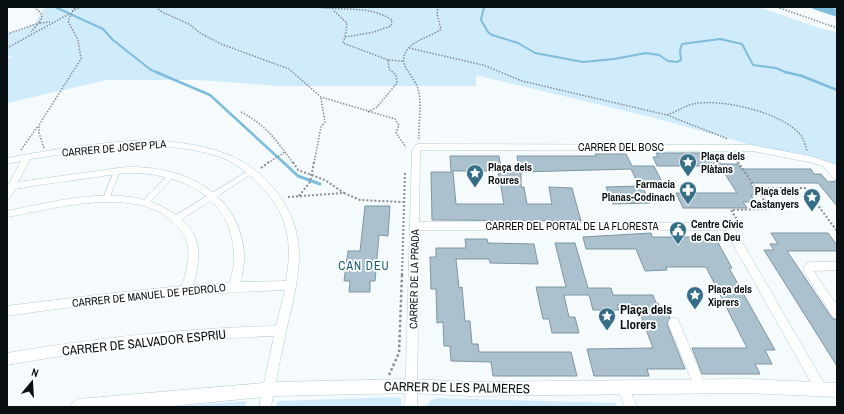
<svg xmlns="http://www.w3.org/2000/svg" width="844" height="414" viewBox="0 0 844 414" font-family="'Archivo Narrow',sans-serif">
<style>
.green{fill:#d0ebfa}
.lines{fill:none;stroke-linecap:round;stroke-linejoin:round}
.stream-far2{stroke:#7ebddc;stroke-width:2}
.stream-far1{stroke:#7ebddc;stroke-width:2.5}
.stream{stroke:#7ebddc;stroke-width:3}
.river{fill:#7ebddc;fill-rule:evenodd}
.building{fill:#abc2ce;stroke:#7f96a2}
.pedestrian-casing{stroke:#b4ccd8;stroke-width:1}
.minor-casing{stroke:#b4ccd8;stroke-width:1}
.tertiary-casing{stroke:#b4ccd8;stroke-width:1}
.path-far2{stroke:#888e91;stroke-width:1.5;stroke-dasharray:1.5 1.5;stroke-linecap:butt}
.path-far1{stroke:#888e91;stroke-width:2;stroke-dasharray:2 2;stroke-linecap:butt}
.path{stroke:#888e91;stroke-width:2.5;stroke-dasharray:2.5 2.5;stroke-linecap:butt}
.pedestrian{fill:#fff;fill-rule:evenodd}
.minor{fill:#fff;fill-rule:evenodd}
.tertiary{fill:#fff;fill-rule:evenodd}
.labels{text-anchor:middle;stroke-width:3.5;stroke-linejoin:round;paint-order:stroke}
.street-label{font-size:11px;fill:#081014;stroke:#fff}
.poi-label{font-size:11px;font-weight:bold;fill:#081014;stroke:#fff;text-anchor:start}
.neighbourhood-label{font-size:12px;letter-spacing:1px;fill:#115874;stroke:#fff}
.near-poi-label{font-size:13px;font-weight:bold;fill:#081014;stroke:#fff;text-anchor:start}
.near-street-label{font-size:13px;fill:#081014;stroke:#fff}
</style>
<rect width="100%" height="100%" fill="#f5fafc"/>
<g class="green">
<polygon points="45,7 759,7 822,29 837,32 837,169 651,117 476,75 476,86 280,86 198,80 107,80 7,103 7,58 13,57 7,56 7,34 34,25"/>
<polygon points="395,397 401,398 402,407 275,407 279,401"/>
<polygon points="437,398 615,403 617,407 426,407 431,400"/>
<polygon points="247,401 245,407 172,407 182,406"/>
</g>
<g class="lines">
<g class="stream-far2">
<polyline points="55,7 103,29 113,40 151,70 159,73"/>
<polyline points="484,7 481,20 488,32 492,35 518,43 535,53 583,62 614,59 646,53 659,55 668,61 677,62 681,60 680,50 682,44 720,39 742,44 753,65 776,68 787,73"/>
</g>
<g class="stream-far1">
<polyline points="156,72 210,95 284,163"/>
<polyline points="785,72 802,76 837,90"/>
</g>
<polyline class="stream" points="283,162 298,176 320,184"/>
<polygon class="river" points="811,7 829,7 837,9 837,17 813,9"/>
</g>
<g class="building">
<polygon points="656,153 713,153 721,164 738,164 741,169 811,169 814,174 821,174 828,182 837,181 837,206 818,183 750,183 758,195 751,195 755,202 743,202 747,208 683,208 676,193 737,193 720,166 657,166 653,157 658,157"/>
<polygon points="595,154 626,154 632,166 654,166 664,186 642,186 650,203 613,204 606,187 639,186 631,169 521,172 521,187 524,187 527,204 552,204 549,187 572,188 581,221 432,220 431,172 453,172 456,204 504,204 498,171 451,171 450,156 499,156 501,168 519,168 517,156 596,156"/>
<polygon points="365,206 390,206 388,236 379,235 375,281 370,281 370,292 349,292 350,281 344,281 348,251 360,251"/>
<polygon points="651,233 652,237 715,237 732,268 729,268 775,350 765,350 772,364 755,364 760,374 702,374 692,348 747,348 706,267 666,267 667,270 645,271 636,249 586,249 583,237"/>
<polygon points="771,233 828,233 837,245 837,251 787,251 832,318 837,320 837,366 764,250 774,250 770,244 778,244"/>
<polygon points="465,239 487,239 488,243 534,244 538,264 490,263 489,259 456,259 459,288 462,287 465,321 470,321 472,344 478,344 479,352 571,352 577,376 493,376 491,362 451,361 450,346 444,346 443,322 437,323 436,289 431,289 430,257 436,257 436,248 466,248"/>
<polygon points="555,243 575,243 588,288 611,288 613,295 653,295 656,303 658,303 660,307 666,307 670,318 667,324 685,369 647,369 649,376 594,376 587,349 653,348 637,305 617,305 619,310 593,310 589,295 564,295 569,317 575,317 579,333 552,333 549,319 543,319 536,287 566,287"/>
</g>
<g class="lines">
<g class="pedestrian-casing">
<g id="pedestrian">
<polygon points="115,169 117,169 120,171 109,199 106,202 104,201 103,199"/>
<polygon points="251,169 253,169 256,171 179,221 173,221 172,219 173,217"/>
<polygon points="170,173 172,173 175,175 147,205 143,205 142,203 143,201"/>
</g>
</g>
<g class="minor-casing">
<g id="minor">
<path d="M 150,140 C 174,142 198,144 221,152 C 264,166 299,209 299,254 C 299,276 294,297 289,318 C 283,347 276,377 271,407 L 259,407 L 274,336 C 184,339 95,349 7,365 L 7,353 C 96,338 186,328 276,326 L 285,290 C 192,293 99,302 7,316 L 7,306 L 113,293 L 182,286 C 190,260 195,239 170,220 C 166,217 162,213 158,211 C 115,191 51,209 7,217 L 7,211 C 60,201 128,180 176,215 C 203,234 201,257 193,285 L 230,283 C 232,273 235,263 234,253 C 231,196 181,173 130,173 C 119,173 108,175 97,177 C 69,181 42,184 15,189 L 10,198 L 7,199 L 7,184 L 9,184 L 21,161 L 7,164 L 7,158 C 54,149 101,142 150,140 ZM 150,145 C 172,147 194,149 215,155 C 232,160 247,172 258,183 C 288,213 293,240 286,281 L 241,282 C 242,273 245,262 244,252 C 238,192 185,167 130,167 C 119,167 108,170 97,171 C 71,175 44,178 18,182 L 30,159 L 112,147 Z"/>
<polygon points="419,144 752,145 810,156 837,165 837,180 834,179 823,166 809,162 752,151 421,150 420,151 419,222 731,223 825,385 827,389 825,393 821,395 817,393 725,230 419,230 417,407 405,407 412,151 416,145"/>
<polygon points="811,262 837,262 837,270 813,271 837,305 837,319 833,317 803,270 807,263"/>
<polygon points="674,318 678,319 706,387 704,391 700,393 696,391 668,323 670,319"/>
<polygon points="623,381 627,383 637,407 625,407 617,387 619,383"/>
</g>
</g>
<g class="tertiary-casing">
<polygon id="tertiary" points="412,379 470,382 746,379 837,383 837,397 746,393 470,396 412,393 275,396 161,407 70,407 73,402 78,399 275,382"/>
</g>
<g class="path-far2">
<polyline points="34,7 41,13 42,17 39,23 50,22"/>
<polyline points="156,7 162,12 189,24 200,33 221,44 289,69 321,97 395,119 399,125 396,133 406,147"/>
<path d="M 317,7 C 342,11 370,5 392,20 L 391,26 L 374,32 L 345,37 L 343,43 L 388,60 L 403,61"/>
<polyline points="777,7 837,28"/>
<polyline points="72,11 81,7"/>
<polyline points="334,11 347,23 345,37"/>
<polyline points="7,34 39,23 31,32"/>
<polyline points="7,48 69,14"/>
<polyline points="409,48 483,65 522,81 667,115 728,139"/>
<path d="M 241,112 C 266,125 277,141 293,163"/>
<polyline points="368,112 377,107 397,83 396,75 389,69 388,60"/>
<path d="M 667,115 C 676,112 684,106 693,104 C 721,98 780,112 800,134 C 804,139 805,145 807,151"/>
<path d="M 419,139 C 418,123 423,101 417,86 C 412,74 397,64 407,50 C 415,39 431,37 441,29 L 437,14 L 438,7"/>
<polyline points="44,148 39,133 39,125 81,59 78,40 68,21 75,7"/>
<polyline points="21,150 38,126"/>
<polyline points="733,156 738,163"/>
<polyline points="268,163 285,152"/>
<polyline points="314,163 321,127 325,122 321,98"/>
</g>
<g class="path-far1">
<polyline points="293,162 298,170 325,180 344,193"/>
<polyline points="738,162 770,209 731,210 741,226 739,226"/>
<polyline points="261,168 269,162"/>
<polyline points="756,188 805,188 837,231"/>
<polyline points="299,196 310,182 314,162"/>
<polyline points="288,197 344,193 360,200 403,202"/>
<polyline points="402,275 405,171"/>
</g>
<polyline class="path" points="389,375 399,353 402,274"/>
<use href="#pedestrian" class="pedestrian"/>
<use href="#minor" class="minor"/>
<use href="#tertiary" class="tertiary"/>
</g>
<defs>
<g id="sight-pin" transform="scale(0.9)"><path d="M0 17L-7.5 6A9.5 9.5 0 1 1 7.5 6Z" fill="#366e88" stroke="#fff"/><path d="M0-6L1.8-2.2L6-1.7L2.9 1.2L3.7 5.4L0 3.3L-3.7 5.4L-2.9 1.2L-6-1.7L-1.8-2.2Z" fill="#fff"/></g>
<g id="pharmacy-pin" transform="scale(0.9)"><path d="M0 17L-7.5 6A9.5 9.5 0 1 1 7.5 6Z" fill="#366e88" stroke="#fff"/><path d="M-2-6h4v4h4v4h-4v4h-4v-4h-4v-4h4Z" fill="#fff"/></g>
<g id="civic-pin" transform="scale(0.9)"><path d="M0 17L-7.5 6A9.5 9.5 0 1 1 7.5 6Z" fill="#366e88" stroke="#fff"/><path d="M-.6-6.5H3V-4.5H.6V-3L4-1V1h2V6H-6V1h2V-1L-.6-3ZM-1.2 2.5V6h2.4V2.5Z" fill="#fff"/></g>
</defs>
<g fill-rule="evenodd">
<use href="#sight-pin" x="688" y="162"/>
<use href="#sight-pin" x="475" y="173"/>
<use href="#pharmacy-pin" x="688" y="190"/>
<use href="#sight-pin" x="812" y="197"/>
<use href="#civic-pin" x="678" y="230"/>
<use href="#sight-pin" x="695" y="295"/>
<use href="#sight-pin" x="607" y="316"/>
</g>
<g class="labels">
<g class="street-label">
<text x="621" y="151">CARRER DEL BOSC</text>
<text transform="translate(114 148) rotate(-5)" y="4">CARRER DE JOSEP PLA</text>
<text x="572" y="230">CARRER DEL PORTAL DE LA FLORESTA</text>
<text transform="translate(414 279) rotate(-89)" y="4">CARRER DE LA PRADA</text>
<text transform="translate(149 295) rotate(-6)" y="4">CARRER DE MANUEL DE PEDROLO</text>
</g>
<g class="poi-label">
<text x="701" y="160">Plaça dels<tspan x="701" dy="13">Plàtans</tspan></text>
<text x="488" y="171">Plaça dels<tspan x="488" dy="13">Roures</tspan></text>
<text x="675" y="188" text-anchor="end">Farmacia<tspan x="675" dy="13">Planas-Codinach</tspan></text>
<text x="799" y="195" text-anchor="end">Plaça dels<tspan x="799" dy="13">Castanyers</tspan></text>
<text x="691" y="228">Centre Cívic<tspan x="691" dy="13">de Can Deu</tspan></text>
<text x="708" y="293">Plaça dels<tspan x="708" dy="13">Xiprers</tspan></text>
</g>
<g class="neighbourhood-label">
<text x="364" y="270">CAN DEU</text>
</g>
<g class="near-poi-label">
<text x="620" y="314">Plaça dels<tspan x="620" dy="15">Llorers</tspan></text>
</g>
<g class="near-street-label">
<text transform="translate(144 342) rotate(-6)" y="5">CARRER DE SALVADOR ESPRIU</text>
<text transform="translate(457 387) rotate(1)" y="5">CARRER DE LES PALMERES</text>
</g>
</g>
<rect width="844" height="414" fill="none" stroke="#081014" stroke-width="16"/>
<g transform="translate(32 382) rotate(18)" stroke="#ffffff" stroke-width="3" paint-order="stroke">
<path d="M0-3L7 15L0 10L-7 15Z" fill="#081014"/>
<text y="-6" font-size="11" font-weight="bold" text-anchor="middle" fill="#081014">N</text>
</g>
</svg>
